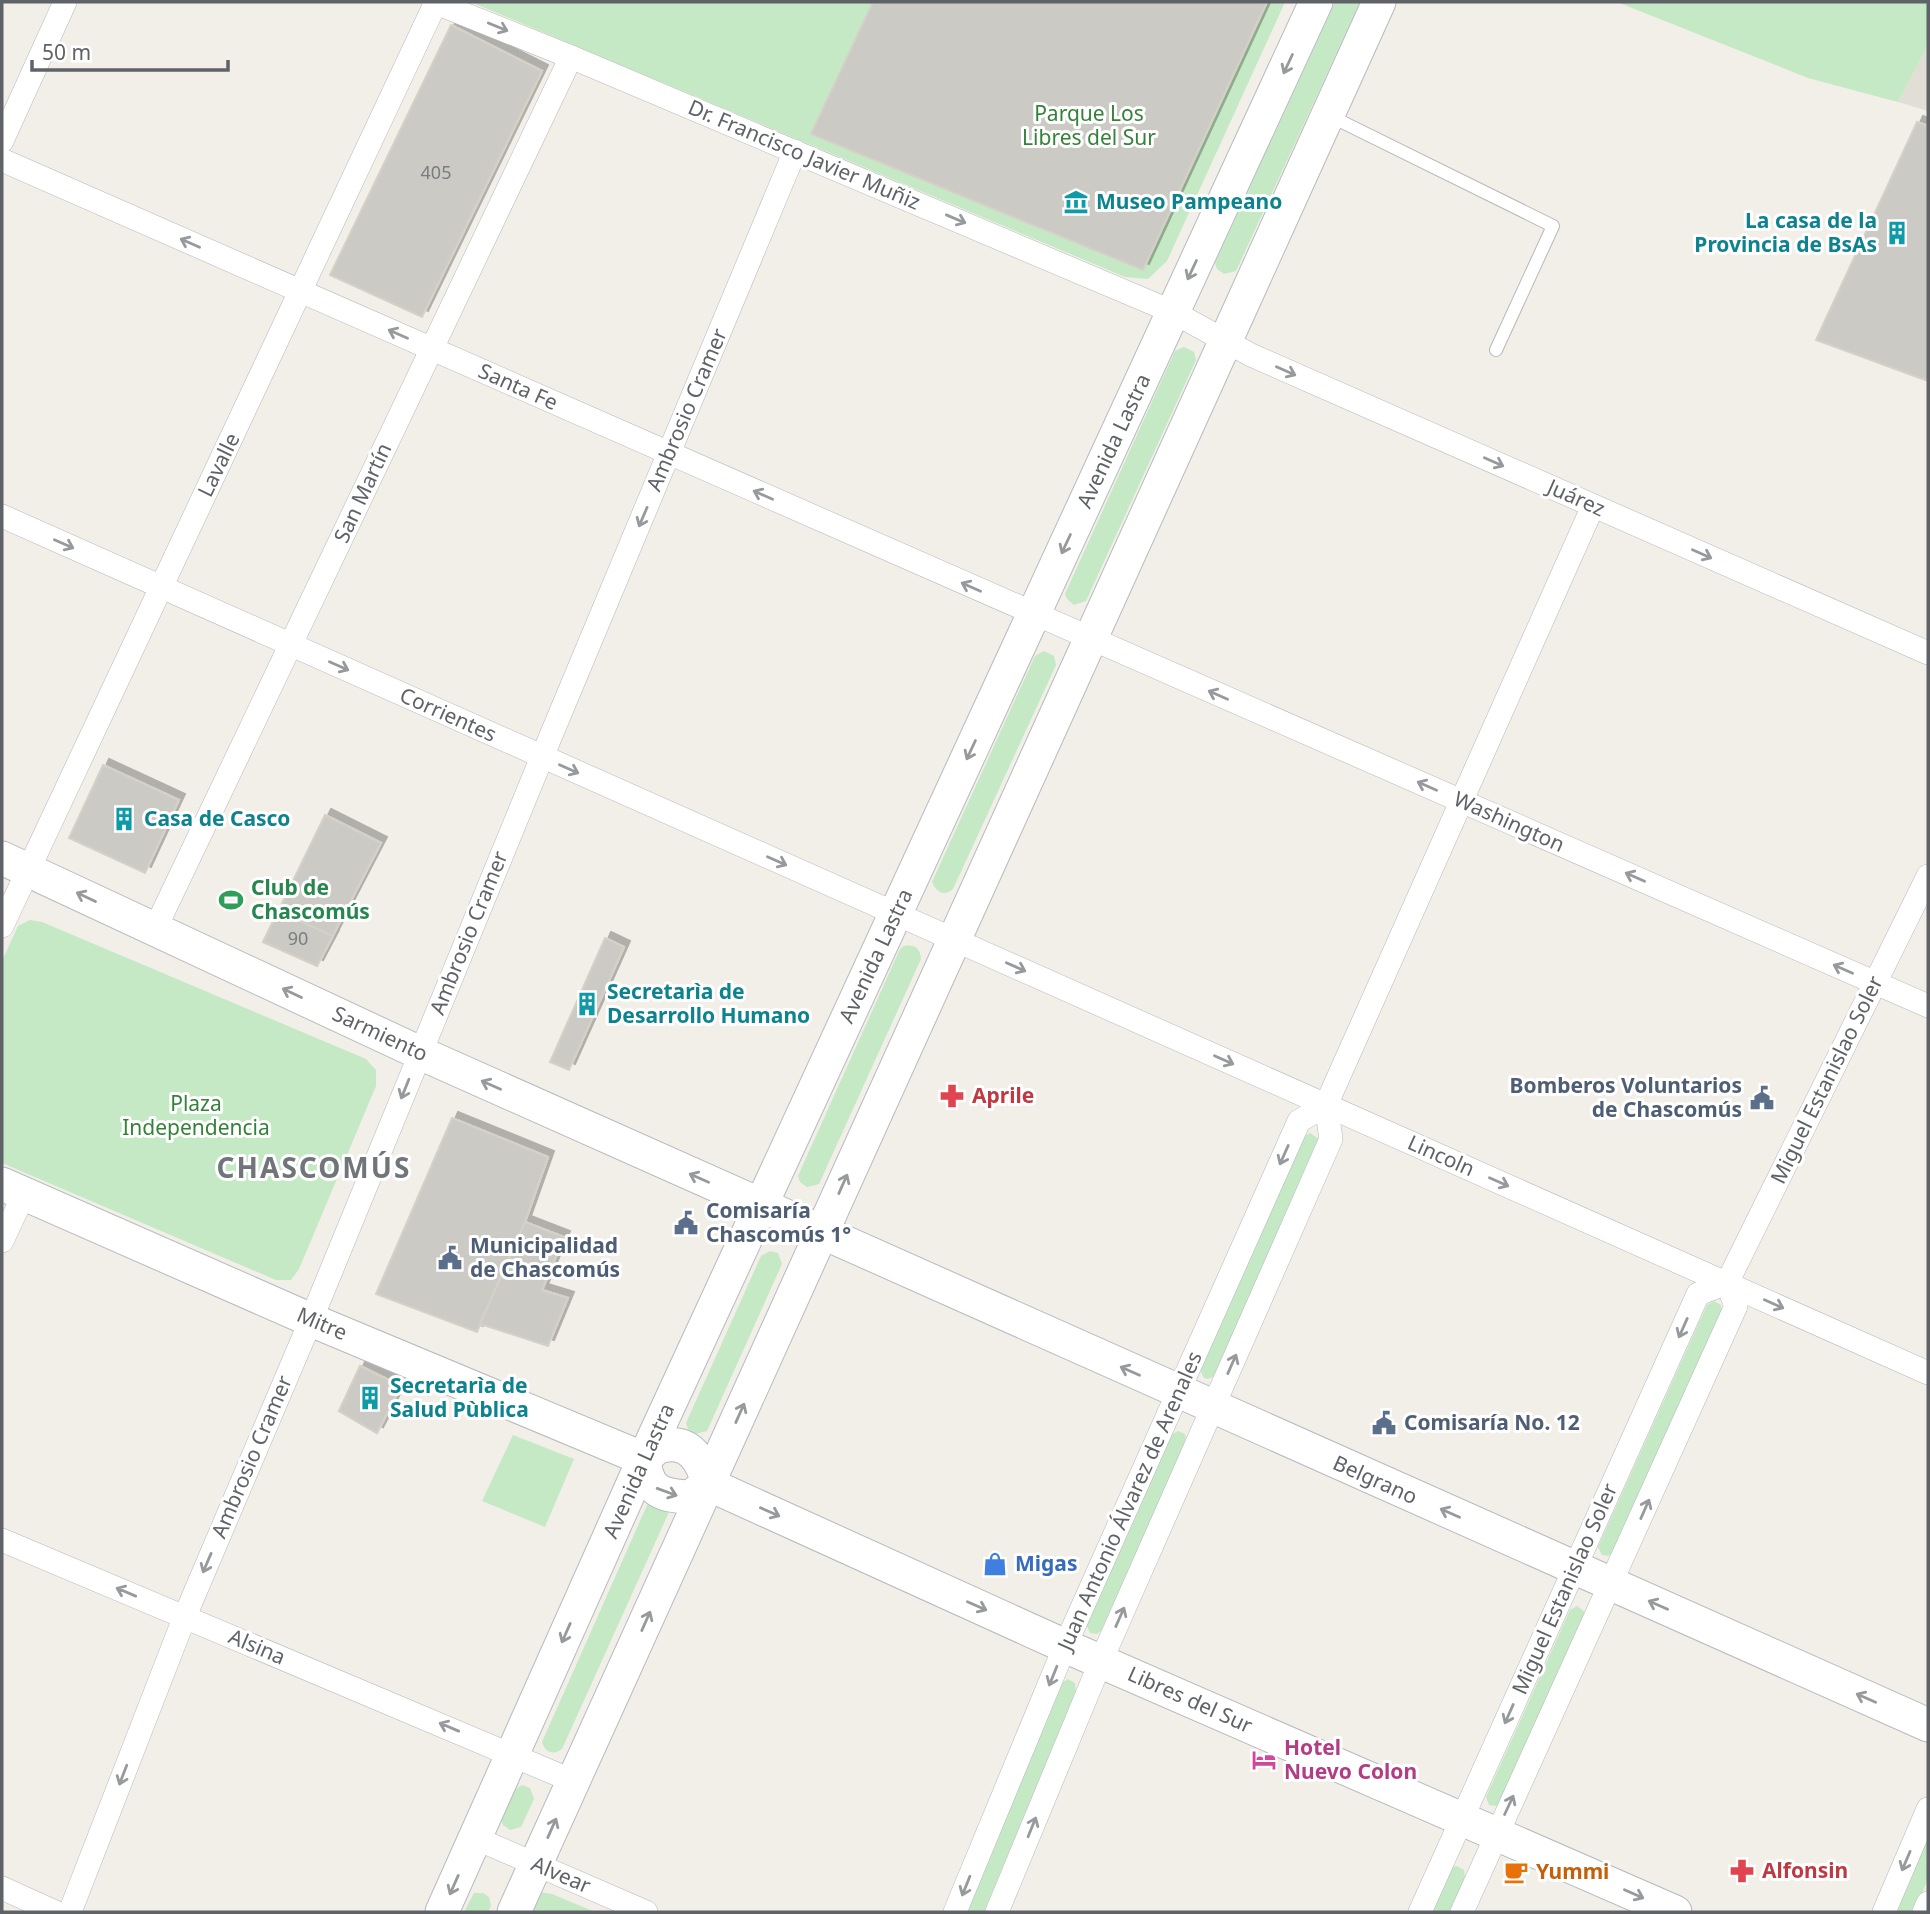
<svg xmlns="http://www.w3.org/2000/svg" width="1930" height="1914" viewBox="0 0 1930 1914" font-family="'Noto Sans',sans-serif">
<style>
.education{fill:#e1ded6}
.green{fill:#c5e8c5}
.building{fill:#cccac5;stroke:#d6d1c6;stroke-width:2;filter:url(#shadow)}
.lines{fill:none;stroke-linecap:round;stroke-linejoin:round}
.lane-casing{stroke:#b5b8bc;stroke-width:14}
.street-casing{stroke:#b5b8bc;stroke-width:24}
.secondary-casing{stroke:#b6babf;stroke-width:35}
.lane{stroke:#fff;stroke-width:12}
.street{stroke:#fff;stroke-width:23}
.secondary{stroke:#fff;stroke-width:33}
.oneway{stroke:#979a9d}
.labels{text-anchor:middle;stroke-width:6;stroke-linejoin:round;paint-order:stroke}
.number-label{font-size:18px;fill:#7a7d7f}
.park-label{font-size:21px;fill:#348238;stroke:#fff}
.street-label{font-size:21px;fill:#5f6368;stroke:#fff}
.culture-label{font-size:21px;font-weight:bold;fill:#0d838f;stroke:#fff;text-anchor:start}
.leisure-label{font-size:21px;font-weight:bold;fill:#27864d;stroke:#fff;text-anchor:start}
.service-label{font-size:21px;font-weight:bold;fill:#4e5e75;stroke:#fff;text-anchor:start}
.health-label{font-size:21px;font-weight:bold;fill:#be3a42;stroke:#fff;text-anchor:start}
.shop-label{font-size:21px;font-weight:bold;fill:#366cbe;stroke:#fff;text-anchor:start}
.hotel-label{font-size:21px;font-weight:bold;fill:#b23c85;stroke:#fff;text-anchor:start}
.food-label{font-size:21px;font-weight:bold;fill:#c56008;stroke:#fff;text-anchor:start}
.district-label{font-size:28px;font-weight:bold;letter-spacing:2px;fill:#70757a;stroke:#fff}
</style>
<defs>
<filter id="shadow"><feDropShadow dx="6" dy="-6" stdDeviation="0" flood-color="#0004"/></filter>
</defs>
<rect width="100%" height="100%" fill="#f1efe8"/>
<polygon class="education" points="1928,45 1928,111 1898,102"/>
<g class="green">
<polygon points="471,2 1285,2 1167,261 1148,279 1125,277"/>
<polygon points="1335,2 1360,2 1236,271 1224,274 1217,269 1215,263"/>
<polygon points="1617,2 1928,2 1928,45 1898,102 1808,78"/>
<polygon points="1184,347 1194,352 1196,360 1086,601 1074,605 1067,599 1065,594 1175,351"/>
<path d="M 1044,651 L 1054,656 L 1056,665 L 953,889 C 944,897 936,892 932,882 L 1035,656 Z"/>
<polygon points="30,920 42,922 366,1059 376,1070 376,1086 299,1269 291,1280 276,1280 2,1163 2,961 18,926"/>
<path d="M 904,946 C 914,944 920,948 921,959 L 819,1184 L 807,1187 L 800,1182 L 798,1176 L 900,949 Z"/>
<polygon points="1310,1133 1319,1139 1215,1376 1208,1379 1204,1378 1200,1370 1303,1137"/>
<polygon points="770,1251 778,1253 782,1264 707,1431 695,1434 688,1429 686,1423 761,1256"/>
<polygon points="1714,1301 1721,1305 1722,1313 1612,1553 1608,1556 1602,1555 1598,1547 1707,1305"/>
<polygon points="1178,1431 1185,1434 1186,1443 1101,1631 1097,1634 1090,1633 1086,1624 1171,1435"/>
<polygon points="513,1435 574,1459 545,1527 482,1501"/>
<path d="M 648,1503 L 668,1506 L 669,1512 L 562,1749 C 553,1756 545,1752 542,1742 Z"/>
<polygon points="1577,1606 1585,1612 1500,1803 1496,1806 1489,1805 1486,1797 1570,1610"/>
<polygon points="1068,1679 1075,1683 1076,1691 984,1912 966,1912 1060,1684"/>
<polygon points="522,1785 530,1788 534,1799 521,1827 510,1830 503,1825 501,1820 514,1790"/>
<polygon points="1928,1837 1928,1879 1914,1912 1896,1912"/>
<polygon points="1457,1866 1464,1870 1465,1878 1449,1912 1431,1912 1452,1867"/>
<polygon points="539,1892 552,1894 595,1912 519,1912"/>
<polygon points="474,1893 483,1893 489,1897 491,1906 488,1912 464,1912"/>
</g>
<g class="building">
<polygon points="873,2 1267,2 1143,270 811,134"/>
<polygon points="451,25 542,71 422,317 330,275"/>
<polygon points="1917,122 1928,126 1928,381 1816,340"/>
<polygon points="103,765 179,800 145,873 69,838"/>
<polygon points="325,815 381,843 317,966 263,942"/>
<polygon points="278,911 333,936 317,966 263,942"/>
<polygon points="605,938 624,947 569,1070 550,1062"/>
<polygon points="452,1118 548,1157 525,1222 477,1332 376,1294"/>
<polygon points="525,1222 564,1237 542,1290 568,1298 548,1346 480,1324"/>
<polygon points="360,1366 401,1386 377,1433 339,1411"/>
<polygon points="360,1366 401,1386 377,1433 339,1411"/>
</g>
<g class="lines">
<g class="lane-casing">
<polyline id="lane" points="1328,115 1553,226 1496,350"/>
</g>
<g class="street-casing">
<g id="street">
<polyline points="434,2 571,57 1173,312 1251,355 1928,653"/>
<polyline points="2,141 65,2"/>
<polyline points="2,160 1928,1006"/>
<polyline points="2,516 1928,1373"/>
<path d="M 2,926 C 146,618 293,311 436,2"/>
<polyline points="155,929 571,57"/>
<polyline points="2,1241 24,1194"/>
<polyline points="2,1540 573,1781"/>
<polyline points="475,1838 646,1912"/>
<polyline points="2,1888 55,1912"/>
<polyline points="70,1912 185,1616 311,1320 542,757 795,151"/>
<polyline points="955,1912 1065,1646 1299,1121 1326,1105"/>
<polyline points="997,1912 1101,1661 1331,1139 1326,1105 1593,506"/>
<polyline points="1420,1912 1698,1294 1727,1283 1928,876"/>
<polyline points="1462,1912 1736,1306 1727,1283"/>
<polyline points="1884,1912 1928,1809"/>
<polyline points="1924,1912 1928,1903"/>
</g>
</g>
<g class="secondary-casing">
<g id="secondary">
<polyline points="2,858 420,1053 1928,1725"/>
<polyline points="2,1184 311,1320 644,1459"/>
<path d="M 644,1459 C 647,1490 659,1496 690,1497 L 708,1484"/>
<path d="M 644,1459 C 650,1454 656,1447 662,1446 C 690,1439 703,1462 708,1484"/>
<polyline points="708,1484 1065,1646 1675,1912"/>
<polyline points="442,1912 644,1459 1316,2"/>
<polyline points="514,1912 1379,2"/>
</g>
</g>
<use href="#lane" class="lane"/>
<use href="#street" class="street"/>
<use href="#secondary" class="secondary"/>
</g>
<defs><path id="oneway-shaft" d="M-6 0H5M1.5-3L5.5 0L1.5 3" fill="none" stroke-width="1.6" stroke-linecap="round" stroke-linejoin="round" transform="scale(1.75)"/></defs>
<g class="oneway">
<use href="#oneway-shaft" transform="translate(498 27) rotate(22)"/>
<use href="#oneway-shaft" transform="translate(1288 64) rotate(115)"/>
<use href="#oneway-shaft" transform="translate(956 219) rotate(23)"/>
<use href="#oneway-shaft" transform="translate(190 243) rotate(-156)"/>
<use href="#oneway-shaft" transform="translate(1192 270) rotate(115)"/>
<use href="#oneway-shaft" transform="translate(398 334) rotate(-156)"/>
<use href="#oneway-shaft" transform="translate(1286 371) rotate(24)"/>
<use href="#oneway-shaft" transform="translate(1494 462) rotate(24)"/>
<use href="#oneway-shaft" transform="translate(763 495) rotate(-156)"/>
<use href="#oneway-shaft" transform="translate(643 517) rotate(113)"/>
<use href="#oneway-shaft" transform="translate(64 544) rotate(24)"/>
<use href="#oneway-shaft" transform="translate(1066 544) rotate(115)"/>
<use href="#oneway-shaft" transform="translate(1702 554) rotate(24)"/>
<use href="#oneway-shaft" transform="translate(971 587) rotate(-156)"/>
<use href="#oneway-shaft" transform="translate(339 666) rotate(24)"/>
<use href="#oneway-shaft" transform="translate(1218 695) rotate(-156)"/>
<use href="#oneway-shaft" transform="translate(971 750) rotate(115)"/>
<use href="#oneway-shaft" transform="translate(569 769) rotate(24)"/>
<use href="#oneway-shaft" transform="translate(1427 786) rotate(-156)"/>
<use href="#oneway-shaft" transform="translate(777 861) rotate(24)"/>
<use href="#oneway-shaft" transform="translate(1635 877) rotate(-156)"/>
<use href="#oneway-shaft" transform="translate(86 897) rotate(-155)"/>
<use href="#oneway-shaft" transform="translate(1016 967) rotate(24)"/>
<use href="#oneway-shaft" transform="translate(1843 969) rotate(-156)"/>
<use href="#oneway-shaft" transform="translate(292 993) rotate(-155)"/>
<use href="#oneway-shaft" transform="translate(1224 1060) rotate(24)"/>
<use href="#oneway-shaft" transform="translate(491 1085) rotate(-156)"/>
<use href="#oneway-shaft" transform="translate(405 1089) rotate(112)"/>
<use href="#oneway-shaft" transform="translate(1284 1155) rotate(114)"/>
<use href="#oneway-shaft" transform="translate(699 1178) rotate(-156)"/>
<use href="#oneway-shaft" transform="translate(1499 1182) rotate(24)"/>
<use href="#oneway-shaft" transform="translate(843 1184) rotate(-66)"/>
<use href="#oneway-shaft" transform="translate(1774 1304) rotate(24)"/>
<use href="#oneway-shaft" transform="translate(1683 1328) rotate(114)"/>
<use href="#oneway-shaft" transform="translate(1232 1364) rotate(-66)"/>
<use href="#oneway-shaft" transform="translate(1130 1371) rotate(-156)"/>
<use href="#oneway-shaft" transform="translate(740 1413) rotate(-66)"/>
<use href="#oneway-shaft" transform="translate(667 1492) rotate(20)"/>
<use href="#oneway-shaft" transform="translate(1645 1509) rotate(-66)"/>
<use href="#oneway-shaft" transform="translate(770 1512) rotate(24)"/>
<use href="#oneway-shaft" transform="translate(1450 1513) rotate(-156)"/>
<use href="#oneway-shaft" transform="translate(207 1563) rotate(113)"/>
<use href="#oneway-shaft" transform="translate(126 1592) rotate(-157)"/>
<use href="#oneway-shaft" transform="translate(1658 1605) rotate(-156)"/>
<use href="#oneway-shaft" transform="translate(977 1606) rotate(24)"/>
<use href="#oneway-shaft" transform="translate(1120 1617) rotate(-66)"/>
<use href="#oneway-shaft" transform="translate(646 1621) rotate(-66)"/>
<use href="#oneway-shaft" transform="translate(566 1633) rotate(114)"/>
<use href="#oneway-shaft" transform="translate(1053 1676) rotate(112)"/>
<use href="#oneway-shaft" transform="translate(1866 1698) rotate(-156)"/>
<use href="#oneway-shaft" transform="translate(1509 1714) rotate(114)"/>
<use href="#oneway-shaft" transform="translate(449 1727) rotate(-157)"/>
<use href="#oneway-shaft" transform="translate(123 1775) rotate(111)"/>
<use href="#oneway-shaft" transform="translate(1509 1805) rotate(-65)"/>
<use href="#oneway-shaft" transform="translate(1032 1827) rotate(-68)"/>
<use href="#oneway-shaft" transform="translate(552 1828) rotate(-66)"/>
<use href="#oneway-shaft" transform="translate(1906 1861) rotate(113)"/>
<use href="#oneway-shaft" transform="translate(454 1885) rotate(114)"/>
<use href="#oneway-shaft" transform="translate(966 1886) rotate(112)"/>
<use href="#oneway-shaft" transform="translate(1634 1894) rotate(24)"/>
</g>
<defs>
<g id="museum-bare" transform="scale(1.89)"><path d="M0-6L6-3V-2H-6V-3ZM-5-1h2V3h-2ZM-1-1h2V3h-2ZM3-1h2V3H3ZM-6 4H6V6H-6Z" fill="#0f9aa8" stroke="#fff" stroke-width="2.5" paint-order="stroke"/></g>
<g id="building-bare" transform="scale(1.89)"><path d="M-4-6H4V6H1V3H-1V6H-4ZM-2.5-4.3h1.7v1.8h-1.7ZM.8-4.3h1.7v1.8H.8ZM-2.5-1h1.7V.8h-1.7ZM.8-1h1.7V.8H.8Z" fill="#0f9aa8" stroke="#fff" stroke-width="2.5" paint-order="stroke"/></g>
<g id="stadium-bare" transform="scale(1.89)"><path d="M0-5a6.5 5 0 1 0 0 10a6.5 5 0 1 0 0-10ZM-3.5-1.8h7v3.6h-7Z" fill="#2e9e5b" stroke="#fff" stroke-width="2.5" paint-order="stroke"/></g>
<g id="pharmacy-bare" transform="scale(1.89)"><path d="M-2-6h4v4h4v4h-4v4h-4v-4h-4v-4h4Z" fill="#e0444e" stroke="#fff" stroke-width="2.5" paint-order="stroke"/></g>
<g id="civic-bare" transform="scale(1.89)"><path d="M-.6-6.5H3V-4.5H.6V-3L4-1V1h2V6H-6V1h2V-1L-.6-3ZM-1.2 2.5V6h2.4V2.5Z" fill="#5c6f8a" stroke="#fff" stroke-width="2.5" paint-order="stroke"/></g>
<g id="shop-bare" transform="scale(1.89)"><path d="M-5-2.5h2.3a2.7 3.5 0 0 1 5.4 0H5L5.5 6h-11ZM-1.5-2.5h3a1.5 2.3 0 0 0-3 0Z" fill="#3f7fe0" stroke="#fff" stroke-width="2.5" paint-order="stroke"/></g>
<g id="hotel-bare" transform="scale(1.89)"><path d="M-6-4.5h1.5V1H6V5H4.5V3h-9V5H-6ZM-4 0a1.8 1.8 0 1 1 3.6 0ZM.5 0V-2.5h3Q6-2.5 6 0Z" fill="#d1479c" stroke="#fff" stroke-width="2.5" paint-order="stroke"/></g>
<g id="cafe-bare" transform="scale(1.89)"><path d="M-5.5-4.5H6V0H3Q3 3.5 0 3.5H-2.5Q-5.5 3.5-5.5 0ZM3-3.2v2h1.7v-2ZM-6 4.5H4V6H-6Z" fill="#e8710a" stroke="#fff" stroke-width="2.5" paint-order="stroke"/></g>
</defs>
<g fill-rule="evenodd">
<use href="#museum-bare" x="1076" y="202"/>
<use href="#building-bare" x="1897" y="233"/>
<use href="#building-bare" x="124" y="819"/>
<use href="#stadium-bare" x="231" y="900"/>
<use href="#building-bare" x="587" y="1004"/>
<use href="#pharmacy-bare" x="952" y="1096"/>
<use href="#civic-bare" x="1762" y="1098"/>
<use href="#civic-bare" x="686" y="1223"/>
<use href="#civic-bare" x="450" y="1258"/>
<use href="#building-bare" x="370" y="1398"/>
<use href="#civic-bare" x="1384" y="1423"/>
<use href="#shop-bare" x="995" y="1564"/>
<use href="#hotel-bare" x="1264" y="1760"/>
<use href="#pharmacy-bare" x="1742" y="1871"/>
<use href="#cafe-bare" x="1516" y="1872"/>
</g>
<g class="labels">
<g class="number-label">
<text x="436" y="179">405</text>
<text x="298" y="945">90</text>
</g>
<g class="park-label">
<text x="1089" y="121">Parque Los<tspan x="1089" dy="24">Libres del Sur</tspan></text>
<text x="196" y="1111">Plaza<tspan x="196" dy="24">Independencia</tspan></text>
</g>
<g class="street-label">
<text transform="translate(804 155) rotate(23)" y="7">Dr. Francisco Javier Muñiz</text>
<text transform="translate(518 387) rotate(24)" y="7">Santa Fe</text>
<text transform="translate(687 410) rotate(-67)" y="7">Ambrosio Cramer</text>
<text transform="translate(1114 441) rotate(-65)" y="7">Avenida Lastra</text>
<text transform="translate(219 465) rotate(-64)" y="7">Lavalle</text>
<text transform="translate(363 493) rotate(-65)" y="7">San Martín</text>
<text transform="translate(1576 498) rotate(24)" y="7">Juárez</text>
<text transform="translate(448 715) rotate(24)" y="7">Corrientes</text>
<text transform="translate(1509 822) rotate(24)" y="7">Washington</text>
<text transform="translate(469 933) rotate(-68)" y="7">Ambrosio Cramer</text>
<text transform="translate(876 956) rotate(-65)" y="7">Avenida Lastra</text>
<text transform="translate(380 1034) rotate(25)" y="7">Sarmiento</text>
<text transform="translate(1827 1080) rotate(-64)" y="7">Miguel Estanislao Soler</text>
<text transform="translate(1441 1156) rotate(24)" y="7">Lincoln</text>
<text transform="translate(322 1324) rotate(23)" y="7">Mitre</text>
<text transform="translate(252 1457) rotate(-67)" y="7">Ambrosio Cramer</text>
<text transform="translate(639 1471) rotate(-66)" y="7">Avenida Lastra</text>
<text transform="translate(1375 1480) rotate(24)" y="7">Belgrano</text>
<text transform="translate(1130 1501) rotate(-66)" y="7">Juan Antonio Álvarez de Arenales</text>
<text transform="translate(1565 1589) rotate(-66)" y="7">Miguel Estanislao Soler</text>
<text transform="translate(257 1647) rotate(23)" y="7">Alsina</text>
<text transform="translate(1190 1700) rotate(24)" y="7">Libres del Sur</text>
<text transform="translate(561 1875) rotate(23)" y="7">Alvear</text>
</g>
<g class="culture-label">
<text x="1096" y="209">Museo Pampeano</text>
<text x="1877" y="228" text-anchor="end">La casa de la<tspan x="1877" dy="24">Provincia de BsAs</tspan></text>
<text x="144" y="826">Casa de Casco</text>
<text x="607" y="999">Secretarìa de<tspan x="607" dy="24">Desarrollo Humano</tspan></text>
<text x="390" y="1393">Secretarìa de<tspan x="390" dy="24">Salud Pùblica</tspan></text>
</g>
<g class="leisure-label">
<text x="251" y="895">Club de<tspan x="251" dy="24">Chascomús</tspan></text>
</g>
<g class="service-label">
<text x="1742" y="1093" text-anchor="end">Bomberos Voluntarios<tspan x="1742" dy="24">de Chascomús</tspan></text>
<text x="706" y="1218">Comisaría<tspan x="706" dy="24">Chascomús 1°</tspan></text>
<text x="470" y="1253">Municipalidad<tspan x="470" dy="24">de Chascomús</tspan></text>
<text x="1404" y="1430">Comisaría No. 12</text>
</g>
<g class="health-label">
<text x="972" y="1103">Aprile</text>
<text x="1762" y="1878">Alfonsin</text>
</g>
<g class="shop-label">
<text x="1015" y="1571">Migas</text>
</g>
<g class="hotel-label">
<text x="1284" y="1755">Hotel<tspan x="1284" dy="24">Nuevo Colon</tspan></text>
</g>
<g class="food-label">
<text x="1536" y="1879">Yummi</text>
</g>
<g class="district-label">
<text x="314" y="1178">CHASCOMÚS</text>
</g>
</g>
<rect width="1930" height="1914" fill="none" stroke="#5f6368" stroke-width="7"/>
<path d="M32 60v10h196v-10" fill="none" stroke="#5f6368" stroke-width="3.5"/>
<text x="42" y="60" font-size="21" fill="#5f6368" stroke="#ffffff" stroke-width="5" paint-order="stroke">50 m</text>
</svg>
